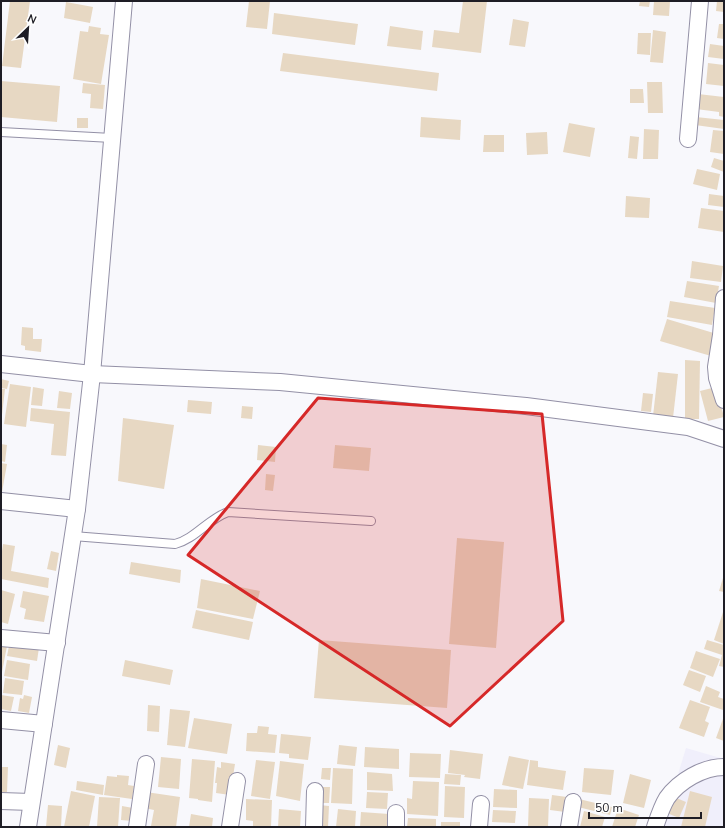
<svg xmlns="http://www.w3.org/2000/svg" width="725" height="828" viewBox="0 0 725 828" font-family="'Nunito Sans',sans-serif">
<style>
.built{fill:#f0effb}
.building{fill:#e7d8c3}
.lines{fill:none;stroke-linecap:round;stroke-linejoin:round}
.lane-casing{stroke:#9390a6;stroke-width:10}
.street-casing{stroke:#9390a6;stroke-width:18}
.lane{stroke:#fff;stroke-width:8}
.street{stroke:#fff;stroke-width:16}
.marked{fill:#d62828;fill-opacity:0.2;stroke:#d62828;stroke-width:3;stroke-linejoin:round}
</style>
<rect width="100%" height="100%" fill="#f8f8fc"/>
<polygon class="built" points="686,748 724,759 724,827 662,827"/>
<g class="building">
<polygon points="10,1 30,1 21,68 2,66"/>
<polygon points="249,1 270,1 267,29 246,27"/>
<polygon points="463,1 487,1 481,53 432,47 434,30 459,33"/>
<polygon points="640,1 650,1 649,7 639,6"/>
<polygon points="654,1 670,1 669,16 653,15"/>
<polygon points="717,1 724,1 724,12 716,11"/>
<polygon points="66,2 93,7 90,23 64,18"/>
<polygon points="274,13 358,24 355,45 272,34"/>
<polygon points="513,19 529,22 525,47 509,45"/>
<polygon points="719,24 724,24 724,39 717,38"/>
<polygon points="89,26 101,28 100,34 109,35 101,84 73,79 80,31 88,32"/>
<polygon points="390,26 423,31 421,50 387,46"/>
<polygon points="653,30 666,32 663,63 650,62"/>
<polygon points="638,33 651,33 650,55 637,54"/>
<polygon points="710,44 724,46 724,59 708,57"/>
<polygon points="283,53 439,73 437,91 280,71"/>
<polygon points="708,63 724,65 724,86 706,84"/>
<polygon points="1,81 60,86 57,122 1,117"/>
<polygon points="647,82 662,82 663,113 648,113"/>
<polygon points="83,83 105,85 103,109 90,108 91,94 82,93"/>
<polygon points="630,89 643,89 644,103 630,103"/>
<polygon points="698,94 724,97 724,117 719,116 719,112 696,109"/>
<polygon points="421,117 461,120 460,140 420,137"/>
<polygon points="696,117 724,120 724,129 695,125"/>
<rect x="77" y="118" width="11" height="10"/>
<polygon points="569,123 595,128 590,157 563,152"/>
<polygon points="644,129 659,130 658,159 643,159"/>
<polygon points="713,130 724,131 724,154 710,152"/>
<polygon points="547,132 548,154 527,155 526,133"/>
<polygon points="484,135 504,135 504,152 483,152"/>
<polygon points="630,136 639,137 637,159 628,158"/>
<polygon points="714,158 724,161 724,172 711,167"/>
<polygon points="697,169 720,174 717,190 693,184"/>
<polygon points="709,194 724,196 724,207 708,205"/>
<polygon points="626,196 650,198 649,218 625,217"/>
<polygon points="701,208 724,211 724,232 698,228"/>
<polygon points="692,261 723,266 721,282 690,278"/>
<polygon points="687,281 719,286 716,303 684,297"/>
<polygon points="670,301 715,308 712,325 667,317"/>
<polygon points="667,319 717,334 711,356 660,341"/>
<polygon points="22,327 33,328 33,339 42,339 41,352 25,350 25,346 21,345"/>
<polygon points="685,360 700,361 699,419 685,419"/>
<polygon points="658,372 678,374 673,418 653,416"/>
<polygon points="1,379 9,381 7,389 1,388"/>
<polygon points="10,384 31,387 26,427 4,424"/>
<polygon points="33,387 44,389 42,406 31,405"/>
<polygon points="716,387 724,417 708,421 700,391"/>
<polygon points="1,389 5,389 2,415 1,415"/>
<polygon points="59,391 72,393 70,409 57,408"/>
<polygon points="643,393 653,394 651,412 641,411"/>
<polygon points="188,400 212,402 211,414 187,412"/>
<polygon points="242,406 253,407 252,419 241,418"/>
<polygon points="31,408 70,412 66,456 51,455 54,424 30,421"/>
<polygon points="123,418 174,425 164,489 118,481"/>
<polygon points="1,444 7,445 5,462 1,461"/>
<polygon points="258,445 276,447 275,462 257,460"/>
<polygon points="335,445 371,448 369,471 333,468"/>
<polygon points="1,463 7,464 2,492 1,492"/>
<polygon points="266,474 275,475 273,491 265,490"/>
<polygon points="457,538 504,542 496,648 449,644"/>
<polygon points="3,544 15,546 11,571 49,578 48,588 1,579 1,558"/>
<polygon points="51,551 59,553 56,571 47,569"/>
<polygon points="131,562 181,570 180,583 129,574"/>
<polygon points="723,578 724,579 724,592 719,591"/>
<polygon points="201,579 260,591 253,619 197,608"/>
<polygon points="1,590 15,594 8,624 1,622"/>
<polygon points="23,591 49,596 44,622 24,619 26,609 20,607"/>
<polygon points="724,609 724,644 714,640"/>
<polygon points="196,610 253,622 249,640 192,628"/>
<polygon points="11,636 40,641 37,661 7,656"/>
<polygon points="319,640 451,650 447,708 314,698"/>
<polygon points="707,640 724,645 724,667 719,666 722,655 704,649"/>
<polygon points="1,645 7,646 2,672 1,672"/>
<polygon points="696,651 720,659 713,677 690,668"/>
<polygon points="7,660 30,664 28,680 4,676"/>
<polygon points="125,660 173,670 170,685 122,676"/>
<polygon points="689,670 706,676 700,692 683,685"/>
<polygon points="5,678 24,681 22,695 3,693"/>
<polygon points="706,686 720,692 718,697 724,699 723,710 700,702"/>
<polygon points="1,695 14,697 11,711 1,709"/>
<polygon points="24,695 32,697 29,713 18,711 20,698 23,699"/>
<polygon points="690,700 710,707 705,721 709,723 704,737 679,728"/>
<polygon points="148,705 160,706 159,732 147,731"/>
<polygon points="170,709 190,711 185,747 167,745"/>
<polygon points="724,716 724,741 716,738"/>
<polygon points="194,718 232,724 227,754 188,748"/>
<polygon points="258,726 269,727 268,734 277,735 275,753 246,751 247,733 257,733"/>
<polygon points="281,734 311,737 308,760 289,758 289,754 279,753"/>
<polygon points="58,745 70,748 66,768 54,765"/>
<polygon points="339,745 357,747 355,766 337,764"/>
<polygon points="365,747 399,749 399,769 364,767"/>
<polygon points="450,750 483,754 480,779 464,777 465,775 448,773"/>
<polygon points="410,753 441,754 440,778 409,777"/>
<polygon points="509,756 529,760 523,789 502,785"/>
<polygon points="161,757 181,759 179,789 158,787"/>
<polygon points="192,759 215,761 212,802 198,800 198,799 189,798"/>
<polygon points="256,760 275,762 270,799 251,796"/>
<polygon points="530,760 538,761 538,767 566,771 563,790 527,785"/>
<polygon points="280,761 304,764 300,801 276,796"/>
<polygon points="221,762 235,764 230,795 216,793 217,783 215,783 217,767 221,768"/>
<polygon points="1,767 8,767 7,792 1,792"/>
<polygon points="322,768 331,768 330,780 321,779"/>
<polygon points="333,768 353,769 352,804 331,803"/>
<polygon points="584,768 614,770 611,795 582,792"/>
<polygon points="367,772 392,774 393,791 367,790"/>
<polygon points="445,774 461,775 460,785 444,784"/>
<polygon points="630,774 651,780 644,808 623,803"/>
<polygon points="117,775 129,776 128,785 134,786 132,799 104,795 107,776 117,777"/>
<polygon points="77,781 104,785 103,795 76,790"/>
<polygon points="413,781 439,782 438,816 407,814 407,798 412,799"/>
<polygon points="445,786 465,787 464,818 444,817"/>
<polygon points="321,787 330,787 329,803 320,803"/>
<polygon points="494,789 517,790 517,808 493,807"/>
<polygon points="71,791 95,796 89,827 64,827"/>
<polygon points="690,791 712,797 705,827 681,827"/>
<polygon points="146,792 180,797 176,827 151,826 154,810 144,808"/>
<polygon points="367,792 388,793 387,809 366,808"/>
<polygon points="552,795 567,797 565,812 550,810"/>
<polygon points="99,797 120,798 118,827 97,827"/>
<polygon points="674,797 686,802 679,818 667,813"/>
<polygon points="529,798 549,799 548,827 528,826"/>
<polygon points="246,799 272,800 271,827 253,827 253,821 246,820"/>
<polygon points="579,799 612,807 610,815 578,807"/>
<polygon points="48,805 62,806 61,827 46,827"/>
<polygon points="319,805 329,806 328,827 318,827"/>
<polygon points="122,806 133,808 132,821 121,820"/>
<polygon points="618,808 639,815 635,827 612,827"/>
<polygon points="279,809 301,811 300,827 278,827"/>
<polygon points="338,809 356,811 355,827 336,827"/>
<polygon points="493,810 516,811 515,823 492,822"/>
<polygon points="584,811 605,817 602,827 580,827"/>
<polygon points="361,812 389,814 389,827 360,827"/>
<polygon points="191,814 213,818 212,827 189,827"/>
<polygon points="408,818 436,819 436,827 407,827"/>
<rect x="441" y="822" width="19" height="5"/>
</g>
<g class="lines">
<g class="lane-casing">
<g id="lane">
<polyline points="1,132 112,138"/>
<path d="M 73,536 L 175,544 C 195,539 208,519 228,512 L 371,521"/>
</g>
</g>
<g class="street-casing">
<g id="street">
<polyline points="688,139 700,1"/>
<polyline points="724,298 721,335 716,367 717,378 724,400"/>
<polyline points="1,364 92,374 280,382 526,406 688,427 724,439"/>
<polyline points="1,501 77,509"/>
<polyline points="1,638 57,643"/>
<polyline points="1,720 44,724"/>
<polyline points="1,801 31,802"/>
<polyline points="28,827 77,509 92,374 124,1"/>
<polyline points="137,827 146,764"/>
<polyline points="230,827 237,781"/>
<polyline points="314,827 315,791"/>
<polyline points="396,827 396,813"/>
<polyline points="479,827 481,804"/>
<polyline points="569,827 573,802"/>
<path d="M 655,827 C 658,818 662,806 667,798 C 679,781 703,767 724,767"/>
</g>
</g>
<use href="#lane" class="lane"/>
<use href="#street" class="street"/>
</g>
<path class="marked" d="M 318,398 L 542,414 L 563,621 L 450,726 L 188,555 Z"/>
<rect width="725" height="828" fill="none" stroke="#1e1d25" stroke-width="4"/>
<g transform="translate(28 28) rotate(25)" stroke="#ffffff" stroke-width="3" paint-order="stroke">
<path d="M0-3L7 15L0 10L-7 15Z" fill="#1e1d25"/>
<text y="-6" font-size="11" font-weight="bold" text-anchor="middle" fill="#1e1d25">N</text>
</g>
<path d="M589 812v6h112v-6" fill="none" stroke="#1e1d25" stroke-width="2"/>
<text x="595" y="812" font-size="12" fill="#1e1d25" stroke="#ffffff" stroke-width="3" paint-order="stroke">50 m</text>
</svg>
